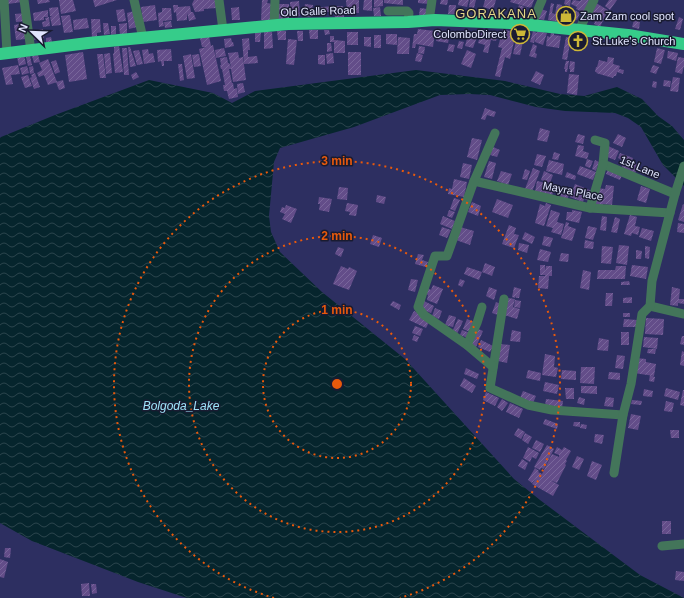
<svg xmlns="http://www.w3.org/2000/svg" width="684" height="598" viewBox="0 0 684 598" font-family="Helvetica,sans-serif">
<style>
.water{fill:url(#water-waves)}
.building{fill:url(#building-hatch)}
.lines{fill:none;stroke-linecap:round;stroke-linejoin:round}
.minor{stroke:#43755a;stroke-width:9}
.highway{stroke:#36cc8a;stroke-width:12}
.ring{fill:none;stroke:#e8590c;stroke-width:2;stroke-dasharray:2 4}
.labels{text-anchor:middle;stroke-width:3;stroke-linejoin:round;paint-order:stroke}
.street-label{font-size:11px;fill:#e1e5fe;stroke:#191b31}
.poi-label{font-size:11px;fill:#e1e5fe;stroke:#191b31;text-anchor:start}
.water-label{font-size:12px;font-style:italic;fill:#9de3f9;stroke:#191b31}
.quarter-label{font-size:13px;letter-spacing:1px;fill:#e4d687;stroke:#191b31}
.centre{fill:#e8590c;stroke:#191b31;stroke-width:2}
.ring-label{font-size:12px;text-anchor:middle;font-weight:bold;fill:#e8590c;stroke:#191b31;stroke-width:3;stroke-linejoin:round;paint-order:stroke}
</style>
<defs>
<pattern id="water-waves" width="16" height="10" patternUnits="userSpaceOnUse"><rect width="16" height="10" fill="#06252d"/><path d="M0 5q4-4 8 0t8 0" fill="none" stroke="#2a444c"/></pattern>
<pattern id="building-hatch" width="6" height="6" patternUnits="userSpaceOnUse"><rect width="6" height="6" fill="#634d89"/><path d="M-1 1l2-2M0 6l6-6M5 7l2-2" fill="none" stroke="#79669b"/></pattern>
</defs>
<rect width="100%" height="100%" fill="#2d2f61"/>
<polygon class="water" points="416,70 505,81 560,94 584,96 617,87 642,99 658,116 672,126 684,140 684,186 663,165 641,127 628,118 615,113 565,111 536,107 490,95 469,94 440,95 354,127 280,148 274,162 269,216 271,232 280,252 322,292 405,359 514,479 540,500 640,575 684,598 187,598 138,582 32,541 0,523 0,138 1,137 55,115 149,80 213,93 232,103 255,91"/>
<g class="building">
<polygon points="8,0 22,0 22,2 8,4"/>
<polygon points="37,0 49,0 50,2 38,4"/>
<polygon points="59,0 73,0 76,11 61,14"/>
<polygon points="93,0 117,0 95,7"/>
<polygon points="194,0 215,0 216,8 204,9 204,11 195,12 192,4"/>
<polygon points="262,0 268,0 267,3 273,4 273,21 261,20"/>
<polygon points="346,0 359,0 359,13 347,13"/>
<polygon points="364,0 372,0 372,11 363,10"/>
<polygon points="374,0 383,0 383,6 374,7"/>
<polygon points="384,0 403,0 403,5 384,3"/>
<polygon points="418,0 430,0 429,4 418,3"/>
<polygon points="441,0 448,0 447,5 440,4"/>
<polygon points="459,0 469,0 467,7 458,5"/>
<polygon points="470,0 476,0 474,8 469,7"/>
<polygon points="485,0 496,0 493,10 483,7"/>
<polygon points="511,0 534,0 531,8 510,2"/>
<polygon points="565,0 571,0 570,6 564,4"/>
<polygon points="573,0 580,1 581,0 589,0 585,13 576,9 577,7 571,4"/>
<polygon points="609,0 617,0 610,10 605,6"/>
<polygon points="299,1 300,16 291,17 290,2"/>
<polygon points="551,3 554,4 552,13 555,14 557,4 562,5 559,22 548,20"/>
<polygon points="596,3 608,10 600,27 594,24 595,22 588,18"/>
<rect x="277" y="4" width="12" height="15"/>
<polygon points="305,4 313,5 311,17 303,16"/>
<polygon points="155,5 157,20 143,22 141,7"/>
<polygon points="173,5 178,5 178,7 190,6 191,12 193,12 196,19 189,21 187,13 187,20 177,21 176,12 174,13"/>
<polygon points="449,5 456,5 455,14 448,14"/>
<polygon points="519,5 527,8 525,14 517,11"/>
<polygon points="332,6 332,12 324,12 324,15 315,16 315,7 323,7 323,9 323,7"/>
<polygon points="334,6 343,6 344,18 335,19"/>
<polygon points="58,7 61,25 52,26 50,17 52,17 50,16 49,8"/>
<polygon points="239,7 240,20 232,20 231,8"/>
<polygon points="380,7 381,16 374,16 373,8"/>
<polygon points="162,8 171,8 172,20 163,21 164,26 159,27 158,13 162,12"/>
<polygon points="420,8 427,9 427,16 419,15"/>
<polygon points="124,9 126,21 118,22 116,10"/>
<polygon points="541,9 547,11 544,20 538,19"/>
<polygon points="572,9 580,13 577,20 569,16"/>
<polygon points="48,10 48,17 44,17 44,20 34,21 33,13"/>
<polygon points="134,11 137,27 129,29 127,13"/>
<polygon points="25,13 26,21 16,22 15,14"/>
<polygon points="70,15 73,32 64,33 61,16"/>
<polygon points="49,17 50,26 43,27 42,22 46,21 45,18"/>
<polygon points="679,17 683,19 680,30 675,29"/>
<polygon points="87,18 89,28 74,30 73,20"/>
<polygon points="91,19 100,19 101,32 97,33 97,37 92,38"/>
<polygon points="634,20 640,22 639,29 632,27"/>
<polygon points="171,21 172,27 165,28 164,22"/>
<polygon points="25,23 26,39 16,40 14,25"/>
<polygon points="103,23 108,23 110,34 104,35"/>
<polygon points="127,23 127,35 120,36 119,24"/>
<polygon points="111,26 116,26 116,34 111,35"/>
<polygon points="43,29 44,38 34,40 33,31"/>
<polygon points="418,29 435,31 433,47 416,44 415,48 412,48 414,34 417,34"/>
<polygon points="503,29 516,33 510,59 505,57 500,77 495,76 502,48 498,47"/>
<polygon points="309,30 318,30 318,39 310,39"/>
<polygon points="324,30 329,30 330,34 325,35"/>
<polygon points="482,30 498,34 496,41 491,40 488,53 483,52 485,45 478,43"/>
<polygon points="277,31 286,31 286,40 278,40"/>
<polygon points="297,31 303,31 303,41 298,41"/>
<polygon points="438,31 450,33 448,43 436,41"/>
<polygon points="533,31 537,33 538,31 547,33 543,45 535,42 536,35 534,43 530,42"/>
<polygon points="255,32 261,32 260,42 255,42"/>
<polygon points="264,32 272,32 273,48 264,49"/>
<rect x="347" y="32" width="11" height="13"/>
<polygon points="551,33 554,33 554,35 561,36 559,48 546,46 547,36 550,37"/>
<polygon points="386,34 397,34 397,45 386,44"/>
<rect x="374" y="35" width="7" height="13"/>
<polygon points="468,35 477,37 473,48 465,46"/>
<polygon points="209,36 211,46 213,45 221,81 207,85 199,49 206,47 202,47 200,38"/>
<polygon points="330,36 334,36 334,40 345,41 345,53 334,53 334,42 330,42"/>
<polygon points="517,36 524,37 520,55 513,54"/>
<polygon points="574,36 581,37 579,50 572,49"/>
<polygon points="51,37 52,42 46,43 46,38"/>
<polygon points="364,37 371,37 371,47 364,46"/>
<polygon points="398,37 410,38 409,54 397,54"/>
<polygon points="566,37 571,38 567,60 562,59"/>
<polygon points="231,38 232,42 233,42 234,46 225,48 224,39"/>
<polygon points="249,38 250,50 248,50 248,57 257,56 258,63 244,64 242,39"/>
<polygon points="288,39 297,40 294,65 286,64"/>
<polygon points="459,41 464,42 462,49 457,48"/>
<polygon points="327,43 331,43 332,51 327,52"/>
<polygon points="449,44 455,45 453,52 447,51"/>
<polygon points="533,44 537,46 535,53 537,54 536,58 529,56"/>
<polygon points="119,46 123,72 115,73 113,54 114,53 114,47"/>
<polygon points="419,46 425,47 424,54 418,53"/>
<polygon points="128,47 130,47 136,66 130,67"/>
<polygon points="122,48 127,48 129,75 124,75"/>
<polygon points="224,48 226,56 216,58 215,50"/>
<polygon points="657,48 665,50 661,64 654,62"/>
<polygon points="148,49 149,54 153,53 155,62 144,64 142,50"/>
<polygon points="171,49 172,61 164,61 164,66 162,66 161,61 158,62 157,50"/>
<polygon points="139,50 143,64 137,65 133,51"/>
<polygon points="467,50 476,54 471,68 461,64"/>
<polygon points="668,51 678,53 676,61 667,58"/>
<polygon points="83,52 87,79 69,82 65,55"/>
<polygon points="238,52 239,58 243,57 246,80 233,82 231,69 229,69 232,83 233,83 234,89 237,88 238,97 229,99 227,91 224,91 223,85 225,85 222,69 221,69 220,65 221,65 220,58 227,57 228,63 229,63 231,67 228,53"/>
<rect x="348" y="52" width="13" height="23"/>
<polygon points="110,53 112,73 106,74 104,54"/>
<polygon points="333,53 334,63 327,64 326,54"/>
<polygon points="417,53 423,55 421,62 415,61"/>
<polygon points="97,54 103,54 106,78 100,78"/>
<polygon points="191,54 195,78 187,79 183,56"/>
<polygon points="199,54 201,66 194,67 192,55"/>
<polygon points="24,55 26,64 19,66 17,57"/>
<polygon points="38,55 40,62 34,63 32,56"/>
<polygon points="318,55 325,55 325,65 318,64"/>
<polygon points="30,56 32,65 28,66 26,57"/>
<polygon points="608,57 614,58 613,64 620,66 619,69 624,70 623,74 617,72 616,76 614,76 613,78 596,73 597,72 595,72 596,67 597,67 599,60 607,62"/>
<polygon points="678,57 684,58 684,66 682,74 675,72"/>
<polygon points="48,59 57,82 48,85 44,75 39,77 37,73 42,70 39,63"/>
<polygon points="56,60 60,72 55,74 51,62"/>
<polygon points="566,61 569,61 567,72 565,72 565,69 564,69"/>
<polygon points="570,61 575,62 574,72 570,72 570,69 569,69"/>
<polygon points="178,64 182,64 184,80 180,81"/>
<polygon points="18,65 20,74 11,75 13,84 6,85 2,68"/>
<polygon points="653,65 659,67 656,74 650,72"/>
<polygon points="27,66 29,73 22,75 20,68"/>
<polygon points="33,66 34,73 30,74 29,67"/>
<polygon points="536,71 544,75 540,85 531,81"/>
<polygon points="136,72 139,77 133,80 131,75"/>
<polygon points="35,73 40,87 34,89 30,78 32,77 31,75"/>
<polygon points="569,74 579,75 577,95 567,93"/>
<polygon points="28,75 32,86 25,88 21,77"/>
<polygon points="673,77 680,78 678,92 670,91"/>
<polygon points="63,80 65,88 59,90 56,82"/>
<polygon points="664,80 671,81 670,87 663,86"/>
<polygon points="653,81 657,82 656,88 652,87"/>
<polygon points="243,83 245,92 238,94 237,84"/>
<polygon points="485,108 496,112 494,117 487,115 485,120 481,119"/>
<polygon points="540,128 550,131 547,142 537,140"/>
<polygon points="578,134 585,136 583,144 575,142"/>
<polygon points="618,134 626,138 622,147 613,143"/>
<polygon points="472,138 482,140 477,160 467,157"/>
<polygon points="578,145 584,146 583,151 589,153 587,159 575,156"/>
<polygon points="608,146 619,151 615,160 607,157"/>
<polygon points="493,147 500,150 497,157 490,155"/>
<polygon points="554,152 560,154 558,160 552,159"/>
<polygon points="620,153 633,158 628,171 621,169 624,161 618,158"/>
<polygon points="537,154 546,156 542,167 534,165"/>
<polygon points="587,159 593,161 590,168 585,166"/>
<polygon points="549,160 564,164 562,175 546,171"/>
<polygon points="595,160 599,162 596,171 592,169"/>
<polygon points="489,161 496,163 492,179 484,177"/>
<polygon points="632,162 638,165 635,174 628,172"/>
<polygon points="463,163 472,165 469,179 460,177"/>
<polygon points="580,166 596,172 593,180 577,174"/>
<polygon points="533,168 540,171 532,192 525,189"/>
<polygon points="525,169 530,171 527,180 522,179"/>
<polygon points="608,169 622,175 620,180 606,174"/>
<polygon points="501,171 512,174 508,185 497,181"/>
<polygon points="544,171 553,175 550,183 541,180"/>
<polygon points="567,172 576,176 575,180 565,177"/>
<polygon points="454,179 467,182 464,197 448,194 449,188 452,189"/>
<polygon points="537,181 555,185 552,196 535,192"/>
<polygon points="575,184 592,191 589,201 584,199 583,202 570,197"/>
<polygon points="606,185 614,186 612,205 603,204 603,206 593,205 597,188 605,189"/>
<polygon points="641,186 650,189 646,203 637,200"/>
<polygon points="339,187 348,188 347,200 337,199"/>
<polygon points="563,189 570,192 567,200 560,197"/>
<polygon points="377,195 386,197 384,204 376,202"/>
<polygon points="319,197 332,199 329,212 319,210 320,204 318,204"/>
<polygon points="454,198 460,200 455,211 450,209"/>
<polygon points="497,199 513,205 508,218 492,212"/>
<polygon points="472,202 481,206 478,216 468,212"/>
<polygon points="347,203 358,205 356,216 349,215 350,212 345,211"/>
<polygon points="546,203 551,205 544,226 535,223 540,204 545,206"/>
<polygon points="683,204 684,205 684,222 678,220"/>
<polygon points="286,205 297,209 291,223 282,219 285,214 280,212 282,207 285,208"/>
<polygon points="449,210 455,212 452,218 447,216"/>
<polygon points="551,210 560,213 557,222 564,224 561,235 551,232 553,228 546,226"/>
<polygon points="572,210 582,212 579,223 566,220 567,212 572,212"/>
<polygon points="630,215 637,217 635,226 640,227 638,235 632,233 631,236 624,234"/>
<polygon points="443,216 455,221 452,229 440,224"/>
<polygon points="602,216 607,217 606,231 600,230"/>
<polygon points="615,217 620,219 617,233 611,232"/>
<polygon points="566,222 569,223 568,226 576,229 572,241 561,238"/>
<polygon points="678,223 684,224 684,233 677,232"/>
<polygon points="509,225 516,228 514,234 519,235 514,248 502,244"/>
<polygon points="588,226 597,228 593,240 585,238"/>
<polygon points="442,227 451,230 447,238 439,235"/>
<polygon points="460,227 474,231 470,245 456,240"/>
<polygon points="642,228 654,231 651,241 639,237"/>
<polygon points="525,232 535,237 532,244 522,239"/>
<polygon points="373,235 382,238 379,247 370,244"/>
<polygon points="544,236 553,238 550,247 542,245"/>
<polygon points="585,240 594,242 593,249 584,248"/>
<polygon points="519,243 529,245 527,253 518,250"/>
<polygon points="619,245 629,246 627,265 616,263"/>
<polygon points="602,246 613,247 611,264 601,263"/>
<polygon points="645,246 650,247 649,259 645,258"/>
<polygon points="338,247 344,249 341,257 335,254"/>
<polygon points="540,249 551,252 548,262 537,260"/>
<polygon points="636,250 642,251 641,259 636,259"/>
<polygon points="561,253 569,254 568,262 559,261"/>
<polygon points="418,254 424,255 422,260 428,262 426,267 415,264"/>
<polygon points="485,263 495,267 492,276 482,272"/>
<polygon points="540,265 545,265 545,271 546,266 552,266 552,276 549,276 548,289 538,288 539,276 545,276 545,275 540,275"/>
<polygon points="632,265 648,267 646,279 630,276"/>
<polygon points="341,266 348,269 349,267 357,271 349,290 333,284"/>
<polygon points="616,266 626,266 625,279 597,279 598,270 615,270"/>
<polygon points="467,267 482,272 479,280 464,274"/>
<polygon points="583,270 591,272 589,290 580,288"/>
<polygon points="411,279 418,280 415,292 408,290"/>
<polygon points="460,279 465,281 462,287 458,285"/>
<polygon points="629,281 630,285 621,285 621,282"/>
<polygon points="433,285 443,289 437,304 427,300 428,295 426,294 428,288 431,290"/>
<polygon points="489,287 497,290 494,300 486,296"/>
<polygon points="514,287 521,289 519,298 516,298 516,296 515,298 512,297"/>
<polygon points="672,287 680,289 679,299 684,299 684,304 678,303 678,306 670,305"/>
<polygon points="606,293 613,293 612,306 605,306"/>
<polygon points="632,297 632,303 623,303 623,298"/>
<polygon points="508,298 515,299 513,307 520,309 517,319 504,315"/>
<polygon points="515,300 521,301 520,308 514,307"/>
<polygon points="393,301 401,305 399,310 390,305"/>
<polygon points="424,301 434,306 431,313 420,309"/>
<polygon points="496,302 501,304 498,315 492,313"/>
<polygon points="435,308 442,311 439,319 432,316"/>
<polygon points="414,311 426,316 429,322 426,328 409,320"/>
<rect x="623" y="313" width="7" height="4"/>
<polygon points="449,315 456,317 453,327 445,325"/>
<polygon points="646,318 664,319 663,335 645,334"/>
<polygon points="458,319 463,321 457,334 452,332"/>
<polygon points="467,319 474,322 470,332 463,329"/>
<polygon points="624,319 637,320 636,327 623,327"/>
<polygon points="415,326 423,329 420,336 412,333"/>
<polygon points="476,328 483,331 476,347 469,344"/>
<polygon points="462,330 470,333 468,338 460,335"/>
<polygon points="512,330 521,332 520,342 510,341"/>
<rect x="621" y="332" width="8" height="13"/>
<polygon points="414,335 419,337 417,342 412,340"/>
<polygon points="682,336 684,336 684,345 680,344"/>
<polygon points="644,337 658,338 657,349 643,347"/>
<polygon points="599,338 609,340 608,351 597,350"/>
<polygon points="481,340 493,346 490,352 478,347"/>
<polygon points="500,344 510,345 507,363 498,361"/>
<polygon points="648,349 656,349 655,354 647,353"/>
<polygon points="682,351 684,352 684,366 680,365"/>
<polygon points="545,354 555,356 554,367 558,368 556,377 542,375"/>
<polygon points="617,355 625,356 623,369 615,368"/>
<polygon points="636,358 646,359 646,362 656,364 654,376 634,373"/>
<polygon points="581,367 595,367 594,384 580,383"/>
<polygon points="466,368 479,374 477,379 464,374"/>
<polygon points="528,370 541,373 540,381 526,378"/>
<polygon points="562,370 576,371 576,380 561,379"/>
<polygon points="609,372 620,373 620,380 608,379"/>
<polygon points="650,375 655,377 654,382 649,381"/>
<polygon points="464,378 476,386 472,393 460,386"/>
<polygon points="545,382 559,385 557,394 543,391"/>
<polygon points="581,386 597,386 597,394 581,393"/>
<polygon points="565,388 574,388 574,399 566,399"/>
<polygon points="666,388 680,392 678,400 664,396"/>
<polygon points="644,389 653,391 652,397 643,396"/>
<polygon points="683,390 684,390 684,406 680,405"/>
<polygon points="523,391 536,396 533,403 520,398"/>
<polygon points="486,392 499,398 495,406 483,400"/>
<polygon points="579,397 585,399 584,405 577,403"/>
<polygon points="606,397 614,398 613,407 604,406"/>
<polygon points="502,399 508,403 502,411 497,407"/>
<polygon points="546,399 563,401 562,408 545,406"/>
<polygon points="632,400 642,401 641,405 631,404"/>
<polygon points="666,401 674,403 672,412 664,411"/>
<polygon points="510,403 523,409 519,418 506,412"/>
<polygon points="631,414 641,416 638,430 628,428"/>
<polygon points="545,419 558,424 557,429 543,424"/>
<polygon points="574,422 580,422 580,427 573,426"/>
<polygon points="581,424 587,425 586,429 580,428"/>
<polygon points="518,428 525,432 521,439 514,435"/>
<polygon points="670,430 679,430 679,438 671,438"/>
<polygon points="525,433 532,437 528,444 522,440"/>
<polygon points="595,434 604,435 602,444 594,442"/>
<polygon points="536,440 544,444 540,452 532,448"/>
<polygon points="547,445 554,449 544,469 541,468 540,470 534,467"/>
<polygon points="528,447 539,453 536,459 532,457 530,462 523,458"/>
<polygon points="557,447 562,450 564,447 571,451 566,460 567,461 565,464 566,465 557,483 550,480 559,485 553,496 532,484 536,478 532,483 528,480 535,468 539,471 538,472 542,474 552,454 559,457 559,455 554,453"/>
<polygon points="577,456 584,459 579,470 572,467"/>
<polygon points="522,459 528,463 525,470 518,466"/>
<polygon points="592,461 602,465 596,480 587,476"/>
<rect x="662" y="521" width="9" height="13"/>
<polygon points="5,548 11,548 10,558 4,557"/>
<polygon points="0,559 8,562 4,578 0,577"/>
<polygon points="676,571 684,572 684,581 675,580"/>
<polygon points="89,583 90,596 82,596 81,584"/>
<polygon points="91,584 96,584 97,593 92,594"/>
</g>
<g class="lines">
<g class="minor">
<polyline points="4,0 7,53"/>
<polyline points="24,0 31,51"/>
<polyline points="134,0 143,38"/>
<polyline points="219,0 223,30"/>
<polyline points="388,11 407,11 409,13 408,22"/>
<polyline points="429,21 432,0"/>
<polyline points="274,26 275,0"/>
<polyline points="531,26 542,0"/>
<polyline points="579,30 594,0"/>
<polyline points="595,140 605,143 603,164 675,194"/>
<polyline points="474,181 590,208 670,213"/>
<polyline points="590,208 603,164"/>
<polyline points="504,299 490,388 528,405 552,410 623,415"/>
<polyline points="650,306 684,314"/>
<polyline points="467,345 477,323 482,307"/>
<polyline points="493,367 467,345 424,315 418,307 435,256 447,256 474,181 495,133"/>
<polyline points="614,473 623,415 631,384 642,314 650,306 652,281 675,194 684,166"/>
<polyline points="662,546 684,544"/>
</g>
<polyline class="highway" points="0,54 88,43 288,24 408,22 435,20 511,23 628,35 684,44"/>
</g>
<g class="ring">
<circle cx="337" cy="384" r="74"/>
<circle cx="337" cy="384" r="148"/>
<path d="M274 598A223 223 0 1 1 400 598"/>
</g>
<defs>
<g id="shop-ring" transform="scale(1)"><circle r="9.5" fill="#191b31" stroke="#ceb837" stroke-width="1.5"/><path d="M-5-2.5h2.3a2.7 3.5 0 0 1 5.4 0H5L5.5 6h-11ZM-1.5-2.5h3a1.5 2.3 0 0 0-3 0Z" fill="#ceb837"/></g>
<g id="supermarket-ring" transform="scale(1)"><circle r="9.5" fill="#191b31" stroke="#ceb837" stroke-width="1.5"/><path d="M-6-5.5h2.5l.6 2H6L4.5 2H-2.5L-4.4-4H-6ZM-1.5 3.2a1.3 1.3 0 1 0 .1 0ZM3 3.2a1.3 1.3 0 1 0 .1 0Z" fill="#ceb837"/></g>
<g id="church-ring" transform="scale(1)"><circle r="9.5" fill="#191b31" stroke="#ceb837" stroke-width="1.5"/><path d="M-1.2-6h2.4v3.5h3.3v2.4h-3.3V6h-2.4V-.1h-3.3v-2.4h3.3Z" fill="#ceb837"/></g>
</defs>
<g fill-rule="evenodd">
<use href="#shop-ring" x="566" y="16"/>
<use href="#supermarket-ring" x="520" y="34"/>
<use href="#church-ring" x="578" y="41"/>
</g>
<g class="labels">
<g class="street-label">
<text transform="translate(318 11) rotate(-2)" y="4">Old Galle Road</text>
<text transform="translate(640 167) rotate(23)" y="4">1st Lane</text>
<text transform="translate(573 191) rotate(11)" y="4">Mayra Place</text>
</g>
<g class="poi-label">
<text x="580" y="20">Zam Zam cool spot</text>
<text x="506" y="38" text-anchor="end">ColomboDirect</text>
<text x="592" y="45">St.Luke's Church</text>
</g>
<g class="water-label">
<text x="181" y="410">Bolgoda_Lake</text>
</g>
<g class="quarter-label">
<text x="496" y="18">GORAKANA</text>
</g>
</g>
<circle cx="337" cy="384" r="6" class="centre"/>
<g class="ring-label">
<text x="337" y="165">3 min</text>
<text x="337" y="240">2 min</text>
<text x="337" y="314">1 min</text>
</g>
<g transform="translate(32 32) rotate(293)" stroke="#191b31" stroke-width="3" paint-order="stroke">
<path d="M0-3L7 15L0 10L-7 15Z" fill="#e1e5fe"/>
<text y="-6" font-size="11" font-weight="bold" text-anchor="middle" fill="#e1e5fe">N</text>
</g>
</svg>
